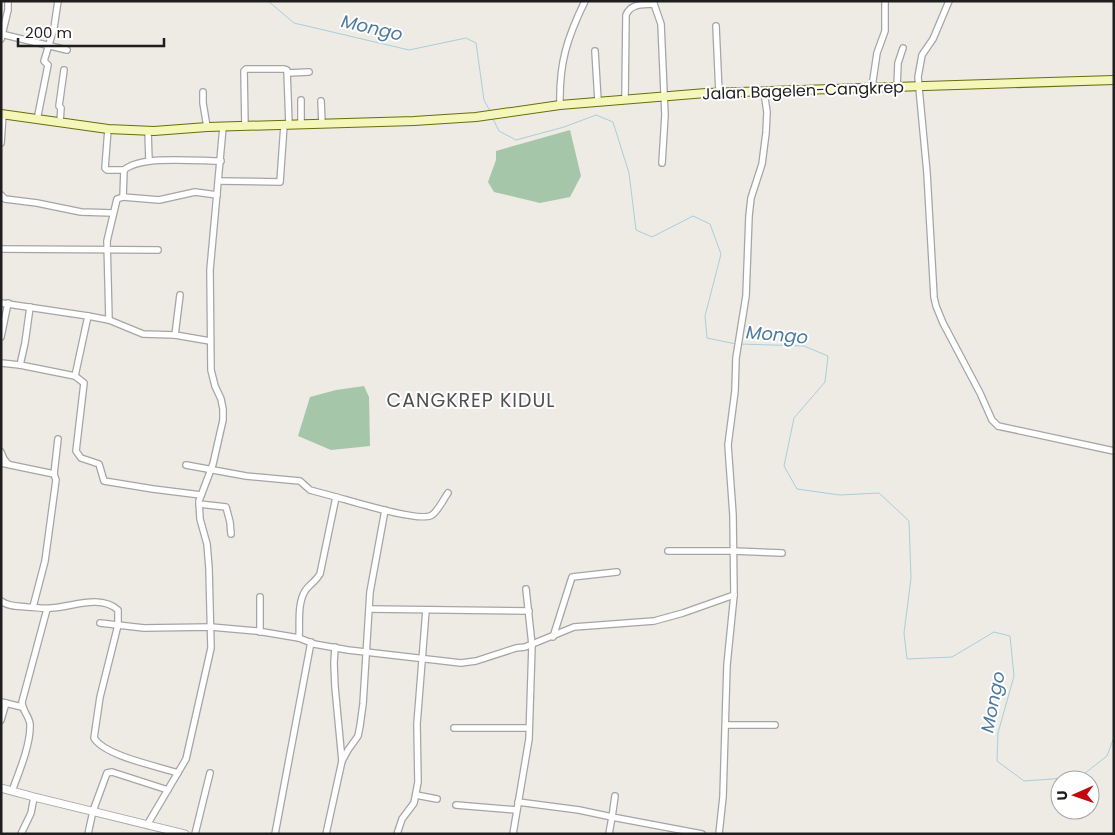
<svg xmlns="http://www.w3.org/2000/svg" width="1115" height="835" viewBox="0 0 1115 835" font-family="Poppins,sans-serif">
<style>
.cemetery{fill:#a6c6aa}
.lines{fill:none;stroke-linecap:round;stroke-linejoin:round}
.stream{stroke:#a6d0da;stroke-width:1}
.minor-casing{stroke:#a5a5a5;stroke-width:8}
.tertiary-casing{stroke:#a5a5a5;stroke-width:9}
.secondary-casing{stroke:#676f0a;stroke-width:10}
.minor{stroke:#fff;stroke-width:5.5}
.tertiary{stroke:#fff;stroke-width:7}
.secondary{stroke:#f5f6ba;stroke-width:8}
.labels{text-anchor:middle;stroke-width:4;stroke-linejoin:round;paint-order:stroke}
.street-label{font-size:16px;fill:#1e1e1e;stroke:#fff}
.water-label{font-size:18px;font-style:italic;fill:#4c7aa0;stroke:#fff}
.quarter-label{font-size:19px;letter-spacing:1px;fill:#515151;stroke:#fff}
</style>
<rect width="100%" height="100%" fill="#eeeae4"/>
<g class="cemetery">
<polygon points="570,130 581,176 570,197 540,203 494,192 488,182 496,160 496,151"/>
<polygon points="364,386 369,397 370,446 331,450 298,436 310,397 336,390"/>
</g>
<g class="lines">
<g class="stream">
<polyline points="268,1 294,23 409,50 466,38 476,43 484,100 490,111"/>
<polyline points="492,117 499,131 516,140 564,127 596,115 613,122 629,173 636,230 652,237 693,216 710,224 721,254 705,316 707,338 736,344"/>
<polyline points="740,344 804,346 828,356 825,382 794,418 784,466 797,489 840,495 879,493 909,521 911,578 904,633 907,659 952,657 994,632 1010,636 1014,676 998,733 997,761 1024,781 1080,777 1107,756 1114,737"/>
</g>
<g class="minor-casing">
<g id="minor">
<polyline points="653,1 661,24 665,115 662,163"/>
<polyline points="949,1 933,39 922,55 918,77 927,173 934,297 936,306 943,323 980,393 992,420 998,426 1114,451"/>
<polyline points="716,26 719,93"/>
<polyline points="1,34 67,50"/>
<polyline points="1,39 8,10 8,1"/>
<polyline points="595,51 598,101"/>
<polyline points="288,73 309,72"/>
<polyline points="872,87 877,53 885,31 885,1"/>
<polyline points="897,87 898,63 903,48"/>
<polyline points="203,92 203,103 207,127"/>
<path d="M 625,99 L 626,15 C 631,3 643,5 654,4"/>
<polyline points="301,100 301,125"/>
<polyline points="321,101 322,124"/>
<path d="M 560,105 C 559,63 567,38 585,1"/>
<polyline points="37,120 48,65 44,61 54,28 58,1"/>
<polyline points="60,122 61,108 59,106 64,70"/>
<polyline points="245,126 244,71 246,69 284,69 287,70 289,125"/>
<polyline points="108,129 105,168 107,170 124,170 123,197 117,199 107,241 109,320"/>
<polyline points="148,131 149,161"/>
<polyline points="1,143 3,114"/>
<path d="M 124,170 C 142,155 196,161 221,161"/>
<polyline points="219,181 280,182 284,125"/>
<polyline points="1,195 5,199 37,203 81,212 113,213"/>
<polyline points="123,197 159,200 195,192 217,195"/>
<polyline points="1,249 158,250"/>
<polyline points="1,303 88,316 109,320 143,334 175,335 210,341"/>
<polyline points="175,335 180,295"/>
<polyline points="1,337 8,303"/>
<polyline points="1,363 20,365 75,376 88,316"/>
<polyline points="20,365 25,343 30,307"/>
<polyline points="75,376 84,383 76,451 81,458 99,464 104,481 153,489 201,495"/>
<polyline points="1,452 4,459 8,464"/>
<polyline points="1,463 54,474"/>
<polyline points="186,465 246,476 300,481 310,490 336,497"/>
<polyline points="199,504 226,507 230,522 231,534"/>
<polyline points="668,551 733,551 782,553"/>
<path d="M 1,601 C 9,607 18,606 27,607 C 35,607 43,609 51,608 C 72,607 100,594 118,610 L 118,625 L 100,697 L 94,738 C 105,756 157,766 178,773"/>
<polyline points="33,607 45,561 56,480 54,474 58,439"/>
<polyline points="369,609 529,611"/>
<polyline points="100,623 144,628 211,627 257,631 299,638 314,644 348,650 461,663 476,661 516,648 525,647 574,627 654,621 683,613 734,595"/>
<polyline points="260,632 260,597"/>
<polyline points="553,637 572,577 617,572"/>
<path d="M 299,638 C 300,625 297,604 305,591 C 309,585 316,581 320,574 L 336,497 C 351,501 421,523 432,515 C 438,511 443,500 448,493"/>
<polyline points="1,702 22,707"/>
<polyline points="1,720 6,703"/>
<polyline points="726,725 775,725"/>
<polyline points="454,728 529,728"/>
<polyline points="342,761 348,750 358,736 360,726 363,704 370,592 385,510"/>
<path d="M 12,791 C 19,772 31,744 30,724 C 29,716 22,710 22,702 L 47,609"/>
<polyline points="416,795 437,799"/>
<polyline points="615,796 612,817 702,834"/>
<polyline points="518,802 579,810 612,817 609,834"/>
<polyline points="456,805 516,810"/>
<polyline points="147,825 186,759 211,648 209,568 207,544 200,519 199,501 213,464 223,420 223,409 221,399 215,386 211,370 210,270 223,127"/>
<polyline points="21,834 31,813 34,797"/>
<polyline points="88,834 93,811 107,773 112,772 168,790"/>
<polyline points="195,834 210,773"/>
<polyline points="275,834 311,642"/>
<polyline points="326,834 342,761 335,687 334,663 335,647"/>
<polyline points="397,834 402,819 414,803 418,782 417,724 426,610"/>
<polyline points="513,834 529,739 532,645 526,589"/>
<polyline points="719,834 723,797 727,665 734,595 733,515 728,445 735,391 736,358 746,296 749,216 751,198 762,164 766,133 767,112 764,92"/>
</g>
</g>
<g class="tertiary-casing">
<polyline id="tertiary" points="1,788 34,797 185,834"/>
</g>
<g class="secondary-casing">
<polyline id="secondary" points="1,114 108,129 154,131 207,127 414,121 476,117 560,105 706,93 1114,80"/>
</g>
<use href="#minor" class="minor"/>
<use href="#tertiary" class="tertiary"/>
<use href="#secondary" class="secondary"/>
</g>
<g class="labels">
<g class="street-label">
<text transform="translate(803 90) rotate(-2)" y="6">Jalan Bagelen-Cangkrep</text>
</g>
<g class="water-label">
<text transform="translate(372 28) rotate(13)" y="6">Mongo</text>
<text transform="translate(777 335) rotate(5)" y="6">Mongo</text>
<text transform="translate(993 702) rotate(-79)" y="6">Mongo</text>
</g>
<g class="quarter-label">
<text x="471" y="407">CANGKREP KIDUL</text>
</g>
</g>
<rect width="1115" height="835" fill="none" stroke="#1e1e1e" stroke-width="5"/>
<g transform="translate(1075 795) rotate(268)"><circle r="24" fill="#ffffff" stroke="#a5a5a5"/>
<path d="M0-4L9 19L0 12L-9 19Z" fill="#c10a10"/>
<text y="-8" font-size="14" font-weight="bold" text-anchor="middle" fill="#1e1e1e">U</text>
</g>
<path d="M18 38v8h146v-8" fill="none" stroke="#1e1e1e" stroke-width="2.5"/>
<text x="25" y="38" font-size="15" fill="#1e1e1e" stroke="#ffffff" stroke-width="4" paint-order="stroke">200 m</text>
</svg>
